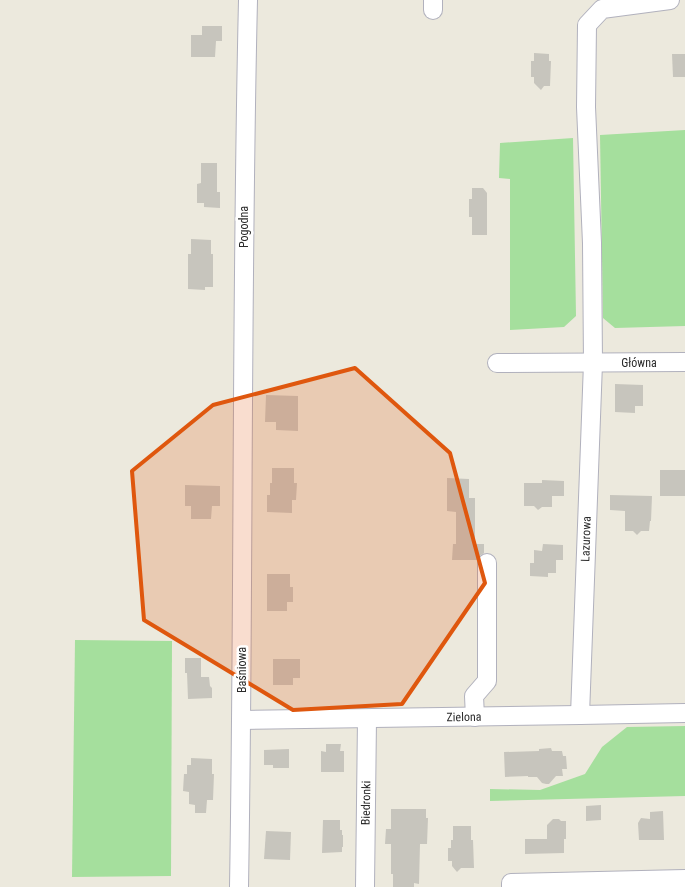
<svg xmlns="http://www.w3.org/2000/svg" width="685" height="887" viewBox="0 0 685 887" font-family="'Roboto Condensed',sans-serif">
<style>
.green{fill:#a5df9d}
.building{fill:#c7c5bd}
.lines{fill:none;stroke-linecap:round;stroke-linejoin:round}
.minor-casing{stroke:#b1b1bd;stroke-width:20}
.minor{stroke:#fff;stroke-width:18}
.marked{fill:#df570e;fill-opacity:0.2;stroke:#df570e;stroke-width:4;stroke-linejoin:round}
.labels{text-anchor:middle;stroke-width:5;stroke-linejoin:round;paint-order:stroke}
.street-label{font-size:12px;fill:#2b2b2b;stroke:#fff}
</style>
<rect width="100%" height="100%" fill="#ece9dd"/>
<g class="green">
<polygon points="685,130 685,326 615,328 603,318 600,135"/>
<polygon points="573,138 576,316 564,327 510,330 510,179 499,178 500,143"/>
<polygon points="75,640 172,641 171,876 72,877"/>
<polygon points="685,726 685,796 490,801 490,789 540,790 585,774 602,747 627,727"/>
</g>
<g class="building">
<polygon points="202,26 222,26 222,41 216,41 215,57 191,57 191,35 202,35"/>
<polygon points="534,53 549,54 549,61 551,61 550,86 544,86 541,90 534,83 534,77 531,77 531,61 534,61"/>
<polygon points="672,54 685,54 685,77 673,77"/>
<polygon points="201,163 217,163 217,192 220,192 220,208 204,207 204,203 197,203 197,184 201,183"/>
<polygon points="472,188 483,188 487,193 487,235 472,235 472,217 469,217 469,199 472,199"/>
<polygon points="191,239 211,240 211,254 213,254 213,287 205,287 205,290 188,289 188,254 191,254"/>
<polygon points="615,384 643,385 643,406 635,406 635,413 615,412"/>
<polygon points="266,395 298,396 298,431 276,430 276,422 265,422"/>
<polygon points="272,468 294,468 294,483 297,483 296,500 292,500 292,513 267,512 267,495 270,495 270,483 272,483"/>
<rect x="660" y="470" width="25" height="26"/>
<polygon points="447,478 469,479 469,498 475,498 475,544 484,544 484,553 478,557 477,560 452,560 453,544 456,544 456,512 447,511"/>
<polygon points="542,480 564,481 564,496 552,496 552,507 542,507 538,510 534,506 524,506 524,483 542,483"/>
<polygon points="185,485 220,486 220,506 212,506 211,519 191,519 191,506 185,506"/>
<polygon points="610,495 652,496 651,521 650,521 649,531 641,531 637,535 633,531 625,531 625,511 610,510"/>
<polygon points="543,544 563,545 563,560 556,560 556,573 548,573 548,577 530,576 530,563 534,563 534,550 542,551"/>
<polygon points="267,574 290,574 290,587 293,587 293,602 287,602 287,611 267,611"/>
<polygon points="185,658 201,658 201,677 209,677 210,686 212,688 212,698 188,699 187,673 185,673"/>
<polygon points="273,659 300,659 300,678 293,678 293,685 273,685"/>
<polygon points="326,744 341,744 340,751 344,751 344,772 321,772 321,751 326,752"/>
<polygon points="551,748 552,751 562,751 563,756 566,756 567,769 562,769 563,776 556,776 549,784 546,784 542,783 537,777 528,777 528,776 505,777 504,752 539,751 539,749"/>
<polygon points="289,749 289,768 273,768 273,765 264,765 264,750"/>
<polygon points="191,758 212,759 212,774 214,774 213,800 207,800 206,813 195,813 195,805 189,804 189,792 183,791 184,774 187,774 187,765 191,765"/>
<polygon points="601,805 601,820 586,821 586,806"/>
<polygon points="391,809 426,809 426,818 428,818 427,844 420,844 419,884 414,883 414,887 393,887 393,874 391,874 391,844 385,844 386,829 391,829"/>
<polygon points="663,811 664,840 639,840 638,823 641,818 650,819 650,812"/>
<polygon points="553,819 559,819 561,821 566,821 566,839 564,839 564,853 525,854 525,839 547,839 547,825"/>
<polygon points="323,820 340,820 340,830 342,830 342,835 343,835 343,847 342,847 342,852 322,853"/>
<polygon points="453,826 471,826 471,840 473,840 474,868 461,868 457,872 452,866 452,861 448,861 448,848 451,848 451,840 453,840"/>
<polygon points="266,831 291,832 290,860 264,859"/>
</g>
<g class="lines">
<g class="minor-casing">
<g id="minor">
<polyline points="433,10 433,0"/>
<polyline points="497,363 685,362"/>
<polyline points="580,715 593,363 592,243 586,107 587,25 602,9 670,0"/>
<polyline points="475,717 474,696 487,681 487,563"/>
<polyline points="242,720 580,715 685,713"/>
<path d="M 239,887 C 244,591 241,296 248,0"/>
<polyline points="365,887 367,719"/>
<polyline points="511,887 511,883 685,879"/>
</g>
</g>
<use href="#minor" class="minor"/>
</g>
<path class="marked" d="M 355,368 L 450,453 L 485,583 L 402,704 L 293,710 L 144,620 L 132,471 L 213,405 Z"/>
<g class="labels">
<g class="street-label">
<text transform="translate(244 227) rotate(-90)" y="4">Pogodna</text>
<text x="639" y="367">Główna</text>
<text transform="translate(586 539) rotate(-88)" y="4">Lazurowa</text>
<text transform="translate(242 670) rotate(-90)" y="4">Baśniowa</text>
<text transform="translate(464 717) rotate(-1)" y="4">Zielona</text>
<text transform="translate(366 803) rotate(-89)" y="4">Biedronki</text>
</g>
</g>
</svg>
